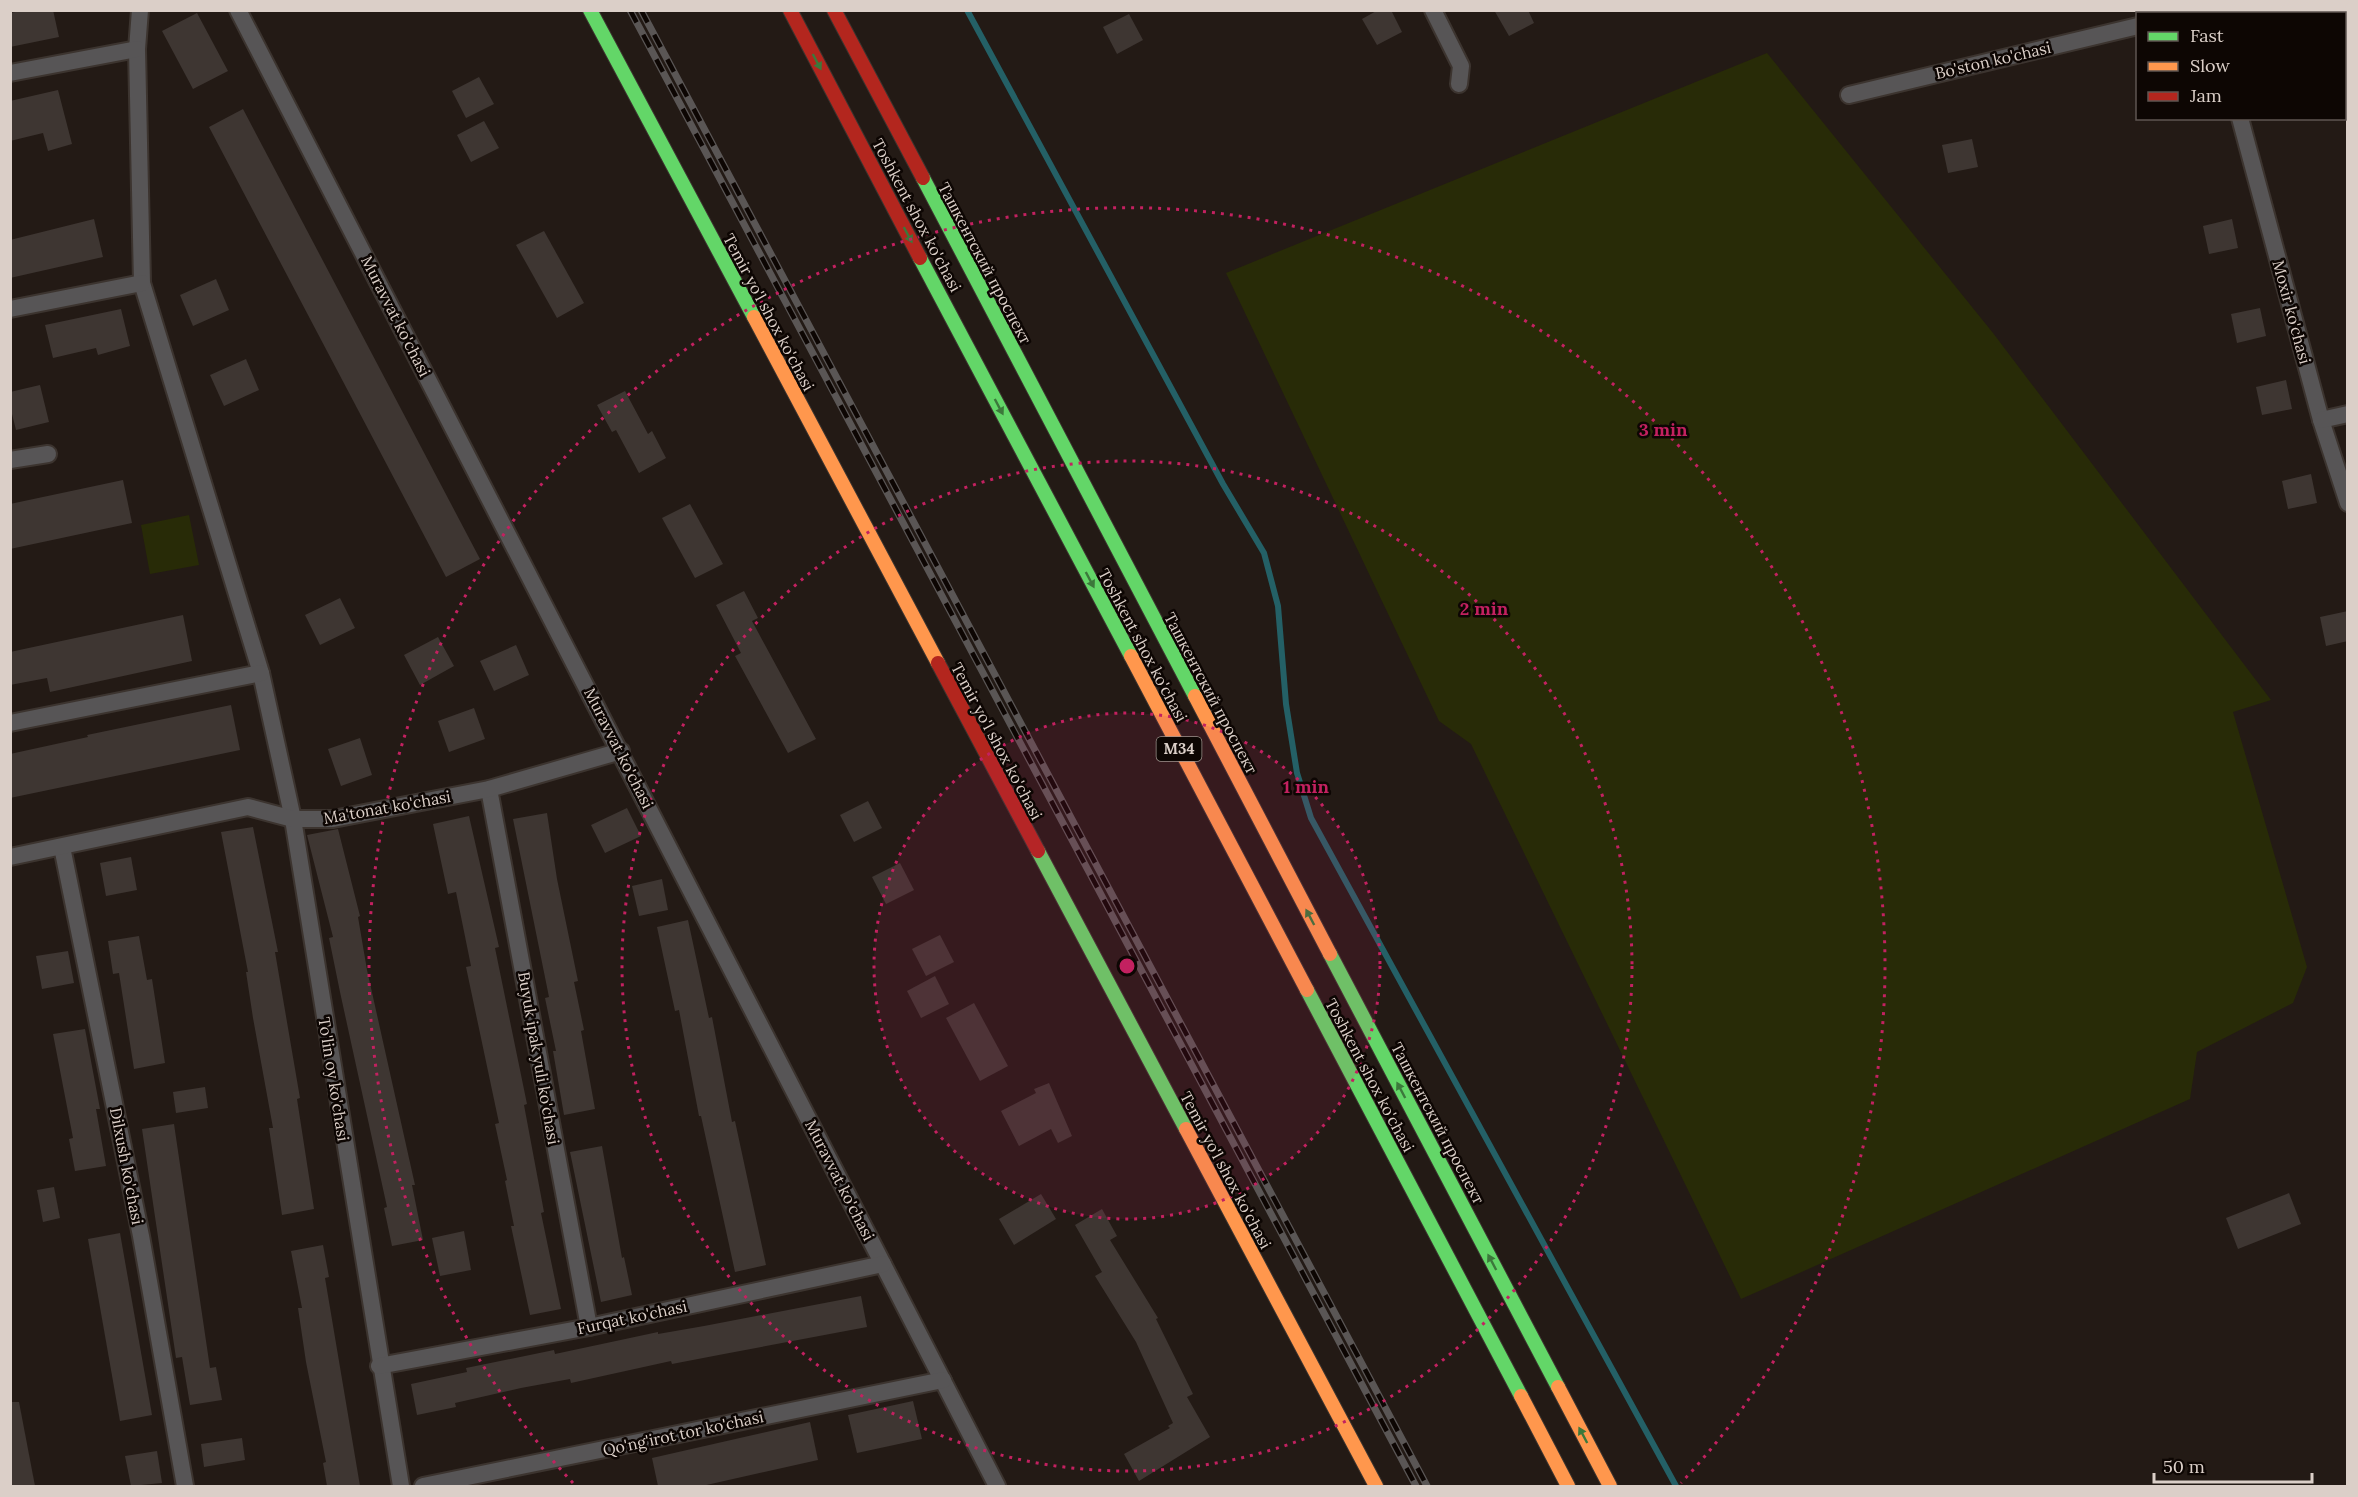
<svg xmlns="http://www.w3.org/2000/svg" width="2358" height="1497" viewBox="0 0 2358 1497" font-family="Lora,serif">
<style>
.green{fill:#282b07}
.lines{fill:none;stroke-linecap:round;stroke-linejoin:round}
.stream{stroke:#246066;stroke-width:6}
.building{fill:#3e3632}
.street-casing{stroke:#3c342f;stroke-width:20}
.fast-casing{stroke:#3c342f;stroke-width:16}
.slow-casing{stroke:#3c342f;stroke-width:16}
.jam-casing{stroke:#3c342f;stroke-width:16}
.street{stroke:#575556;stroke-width:16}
.fast{stroke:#63d668;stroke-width:14}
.slow{stroke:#ff974d;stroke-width:14}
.jam{stroke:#b3261e;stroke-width:14}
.rail-casing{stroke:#5a5655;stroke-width:7}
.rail{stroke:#0d0603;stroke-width:4.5;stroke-dasharray:14;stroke-linecap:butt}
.oneway{fill:#3c783b}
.ring{fill:none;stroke:#c32160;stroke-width:3;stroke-dasharray:3 6}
.labels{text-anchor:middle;stroke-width:5;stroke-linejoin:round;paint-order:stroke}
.shield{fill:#0d0603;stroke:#9d938d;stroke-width:1.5}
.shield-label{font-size:15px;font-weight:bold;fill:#dbcfc8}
.street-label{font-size:16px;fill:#dbcfc8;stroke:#0d0603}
.centre{fill:#c32160;stroke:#0d0603;stroke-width:3}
.ring-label{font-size:18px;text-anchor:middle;font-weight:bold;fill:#c32160;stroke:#0d0603;stroke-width:5;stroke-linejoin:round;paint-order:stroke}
</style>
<rect width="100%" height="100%" fill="#231a15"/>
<g class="green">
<polygon points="1767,53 1993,333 2271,700 2233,712 2307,967 2293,1003 2197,1052 2190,1099 1741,1299 1471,744 1439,721 1226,273"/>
<polygon points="189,515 199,565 150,574 141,525"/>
</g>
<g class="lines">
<polyline class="stream" points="967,10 1223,484 1264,553 1278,606 1286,704 1297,773 1311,818 1676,1486"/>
</g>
<g class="building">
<polygon points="26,10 53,10 59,37 10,47 10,13"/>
<polygon points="1378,10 1391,10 1402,32 1377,45 1362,19"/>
<polygon points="1494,10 1528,10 1534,23 1509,36"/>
<polygon points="197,13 228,71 193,89 162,31"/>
<polygon points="1129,14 1143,40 1117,54 1103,27"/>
<polygon points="479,77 494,104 466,118 452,91"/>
<polygon points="58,90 72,144 48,151 43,133 10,141 10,101"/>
<polygon points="243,109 480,559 446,577 209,127"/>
<polygon points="484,121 499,148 471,162 457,135"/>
<polygon points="1972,139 1978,167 1948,173 1942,145"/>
<polygon points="94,219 103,257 10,278 10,240"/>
<polygon points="2232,219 2238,248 2209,254 2203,226"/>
<polygon points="544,231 584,303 557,318 516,245"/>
<polygon points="216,279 229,310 193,326 180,295"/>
<polygon points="2260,308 2266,336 2237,343 2231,314"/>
<polygon points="121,309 130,346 98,355 96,348 53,358 45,325"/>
<polygon points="246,359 259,390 224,406 210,375"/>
<polygon points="2286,380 2292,409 2262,415 2256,387"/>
<polygon points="40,385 49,422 16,430 10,406 10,392"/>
<polygon points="625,391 648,434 652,431 666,458 639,473 616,430 612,432 597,405"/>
<polygon points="2311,474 2317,503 2288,509 2282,481"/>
<polygon points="123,480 132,523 10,549 10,504"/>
<polygon points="690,504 723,564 695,578 662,518"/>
<polygon points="744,591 758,618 752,621 816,739 788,753 735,656 741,653 716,605"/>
<polygon points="340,598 355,628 320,645 305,615"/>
<polygon points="2348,611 2348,641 2326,646 2320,617"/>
<polygon points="183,615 192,661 50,692 47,678 10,685 10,652"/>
<polygon points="438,637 454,666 420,685 404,655"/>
<polygon points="516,645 529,675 494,691 480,661"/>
<polygon points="231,705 240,750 10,798 10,754 88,737 87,735"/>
<polygon points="474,708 485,739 449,752 438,721"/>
<polygon points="360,738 372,775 341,786 328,749"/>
<polygon points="868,801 882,828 854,842 840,815"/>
<polygon points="627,808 641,836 605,853 591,825"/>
<polygon points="547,813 557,879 578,981 574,982 584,1030 581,1031 595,1109 564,1115 553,1051 556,1051 545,998 549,997 513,819"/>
<polygon points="469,816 499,947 495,948 527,1104 524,1105 544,1212 541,1213 561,1309 530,1315 511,1226 514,1226 505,1181 507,1180 495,1124 499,1123 466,967 471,966 456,892 448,894 433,824"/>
<polygon points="253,827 278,952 275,952 300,1098 297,1099 314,1209 282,1215 269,1128 273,1128 253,1018 246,972 248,972 221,832"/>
<polygon points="338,829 360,916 358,917 367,970 415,1185 412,1185 423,1240 392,1246 384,1208 387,1207 340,992 329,938 333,937 307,835"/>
<polygon points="131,857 137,890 106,896 100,863"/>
<polygon points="900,863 914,890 886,904 872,877"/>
<polygon points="662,879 668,910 639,916 632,886"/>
<polygon points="688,920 709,1018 712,1017 732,1122 735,1121 766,1265 735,1272 701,1116 699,1116 679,1010 675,1011 657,927"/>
<polygon points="940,935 954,962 926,976 912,949"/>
<polygon points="139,936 147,980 152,979 165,1063 134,1069 119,973 113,974 108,941"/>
<polygon points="68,951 74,983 42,989 36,956"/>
<polygon points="935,976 949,1004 921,1018 907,991"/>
<polygon points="974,1003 1008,1066 980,1081 946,1018"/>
<polygon points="85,1029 100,1109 96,1109 106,1166 75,1171 69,1139 73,1138 53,1034"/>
<polygon points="1049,1083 1072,1136 1058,1143 1051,1129 1019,1146 1001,1111 1036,1093 1034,1089"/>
<polygon points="205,1087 208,1108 176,1113 173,1092"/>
<polygon points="174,1124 210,1368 216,1367 222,1400 190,1405 182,1357 176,1358 142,1129"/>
<polygon points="602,1146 622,1258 624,1257 632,1295 601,1302 570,1152"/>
<polygon points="54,1187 60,1218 43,1222 37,1190"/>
<polygon points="2289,1193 2301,1224 2238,1249 2226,1218"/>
<polygon points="1041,1194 1056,1219 1014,1245 999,1219"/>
<polygon points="1102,1209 1117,1236 1110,1240 1158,1318 1156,1319 1193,1394 1187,1397 1210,1437 1139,1481 1124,1454 1170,1428 1168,1426 1173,1423 1136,1342 1095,1276 1102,1272 1075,1225"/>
<polygon points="464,1231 471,1270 440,1276 432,1238"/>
<polygon points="120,1233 152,1415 120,1421 88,1239"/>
<polygon points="323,1245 329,1277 325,1278 360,1486 327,1486 323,1463 326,1462 306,1362 298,1308 302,1308 291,1251"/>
<polygon points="861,1296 867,1327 724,1354 672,1364 671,1361 571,1383 570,1379 521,1388 455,1403 456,1407 417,1415 411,1384 467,1372 466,1368 554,1350 555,1354 658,1332 658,1334 704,1326"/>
<polygon points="913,1401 922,1439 857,1453 848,1415"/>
<polygon points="10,1402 19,1402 35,1486 10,1486"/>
<polygon points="810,1422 818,1460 702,1486 658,1486 652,1458"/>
<polygon points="242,1438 245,1460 204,1467 201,1444"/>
<polygon points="157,1451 162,1483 131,1486 125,1456"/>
</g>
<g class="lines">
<g class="street-casing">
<g id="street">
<polyline points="140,10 137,49 142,283 261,673 293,819 401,1486"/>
<polyline points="238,10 997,1486"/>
<polyline points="1433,10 1461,66 1459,84"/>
<polyline points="2167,10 2170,14"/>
<polyline points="2315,14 2327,10"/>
<polyline points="10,73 137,49"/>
<polyline points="1849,95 2138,26"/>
<polyline points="2240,118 2321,420 2348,503"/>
<polyline points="10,309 142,283"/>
<polyline points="2321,420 2348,414"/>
<polyline points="10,460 48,454"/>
<polyline points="10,723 261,673"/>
<polyline points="489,789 589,1327"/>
<polyline points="62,847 141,1236 185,1486"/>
<polyline points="10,857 248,807 293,819 333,819 489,789 621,751"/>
<polyline points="379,1366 589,1327 883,1264"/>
<polyline points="423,1486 943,1380"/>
</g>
</g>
<g class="fast-casing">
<g id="fast">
<polyline points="590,10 754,317"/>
<polyline points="923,178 1195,696"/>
<polyline points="920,258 1131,656"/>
<polyline points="1038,851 1186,1129"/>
<polyline points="1330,954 1558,1387"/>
<polyline points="1307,990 1521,1396"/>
</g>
</g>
<g class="slow-casing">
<g id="slow">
<polyline points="754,317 938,663"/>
<polyline points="1131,656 1307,990"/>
<polyline points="1195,696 1330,954"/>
<polyline points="1186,1129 1376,1486"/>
<polyline points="1558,1387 1610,1486"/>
<polyline points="1521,1396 1568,1486"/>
</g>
</g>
<g class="jam-casing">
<g id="jam">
<polyline points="790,10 920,258"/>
<polyline points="834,10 923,178"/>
<polyline points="938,663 1038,851"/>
</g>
</g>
<use href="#street" class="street"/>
<use href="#fast" class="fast"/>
<use href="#slow" class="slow"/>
<use href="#jam" class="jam"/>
<g class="rail-casing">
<g id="rail">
<polyline points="630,10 1416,1486"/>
<polyline points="641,10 1427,1486"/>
</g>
</g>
<use href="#rail" class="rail"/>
</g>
<defs><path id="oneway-solid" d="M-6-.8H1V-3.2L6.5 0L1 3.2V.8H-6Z" transform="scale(1.5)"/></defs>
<g class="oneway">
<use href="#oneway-solid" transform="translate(817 62) rotate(62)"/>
<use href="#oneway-solid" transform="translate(908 235) rotate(62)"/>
<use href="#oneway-solid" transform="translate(999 407) rotate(62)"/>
<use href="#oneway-solid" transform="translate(1090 580) rotate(62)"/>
<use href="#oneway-solid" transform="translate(1310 917) rotate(-118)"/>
<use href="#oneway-solid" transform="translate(1401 1090) rotate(-118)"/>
<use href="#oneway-solid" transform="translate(1492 1262) rotate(-118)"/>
<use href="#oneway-solid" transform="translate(1583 1435) rotate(-118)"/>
</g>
<circle cx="1127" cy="966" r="253" fill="#c32160" fill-opacity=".12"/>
<g class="ring">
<circle cx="1127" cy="966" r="253"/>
<circle cx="1127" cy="966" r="505"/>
<path d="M573 1483A758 758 0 1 1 1681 1483"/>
</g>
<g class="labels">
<rect class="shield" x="1156.5" y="737" width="45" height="24" rx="4.5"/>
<g class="shield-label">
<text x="1179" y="754">M34</text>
</g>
<g class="street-label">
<text transform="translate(1993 60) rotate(-13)" y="6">Bo'ston ko'chasi</text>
<text transform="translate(917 215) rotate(62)" y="6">Toshkent shox ko'chasi</text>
<text transform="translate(985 263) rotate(62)" y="6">Ташкентский проспект</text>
<text transform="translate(769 312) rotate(62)" y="6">Temir yo'l shox ko'chasi</text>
<text transform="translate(2292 312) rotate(75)" y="6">Moxir ko'chasi</text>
<text transform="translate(396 316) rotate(63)" y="6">Muravvat ko'chasi</text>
<text transform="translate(1143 645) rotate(62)" y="6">Toshkent shox ko'chasi</text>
<text transform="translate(1211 693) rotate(62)" y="6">Ташкентский проспект</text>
<text transform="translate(997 741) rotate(62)" y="6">Temir yo'l shox ko'chasi</text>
<text transform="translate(619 748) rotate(63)" y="6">Muravvat ko'chasi</text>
<text transform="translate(387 807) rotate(-10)" y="6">Ma'tonat ko'chasi</text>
<text transform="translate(539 1058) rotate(80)" y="6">Buyuk ipak yuli ko'chasi</text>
<text transform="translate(1370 1075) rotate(62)" y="6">Toshkent shox ko'chasi</text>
<text transform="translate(334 1079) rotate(81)" y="6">To'lin oy ko'chasi</text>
<text transform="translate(1438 1123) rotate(62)" y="6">Ташкентский проспект</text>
<text transform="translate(127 1166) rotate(79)" y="6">Dilxush ko'chasi</text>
<text transform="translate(1226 1170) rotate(62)" y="6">Temir yo'l shox ko'chasi</text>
<text transform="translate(840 1180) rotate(63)" y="6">Muravvat ko'chasi</text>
<text transform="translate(632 1317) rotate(-12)" y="6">Furqat ko'chasi</text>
<text transform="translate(683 1433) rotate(-12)" y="6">Qo'ng'irot tor ko'chasi</text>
</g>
</g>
<circle cx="1127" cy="966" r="9" class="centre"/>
<g class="ring-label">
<text x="1663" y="436">3 min</text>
<text x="1484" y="615">2 min</text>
<text x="1306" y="793">1 min</text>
</g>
<rect width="2358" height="1497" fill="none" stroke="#dbcfc8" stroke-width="24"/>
<rect x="2136" y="12" width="210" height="108" fill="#0d0603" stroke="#5f5652" stroke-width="1.5"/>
<rect x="2148" y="32" width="30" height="9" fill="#63d668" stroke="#5f5652" stroke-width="1.5"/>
<text x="2190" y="42" font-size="18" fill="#dbcfc8">Fast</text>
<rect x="2148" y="62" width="30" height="9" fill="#ff974d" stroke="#5f5652" stroke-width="1.5"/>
<text x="2190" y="72" font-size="18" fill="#dbcfc8">Slow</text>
<rect x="2148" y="92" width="30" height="9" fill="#b3261e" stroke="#5f5652" stroke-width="1.5"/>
<text x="2190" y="102" font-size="18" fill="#dbcfc8">Jam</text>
<path d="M2154 1473v9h158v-9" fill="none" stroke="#dbcfc8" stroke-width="3"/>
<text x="2163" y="1473" font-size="18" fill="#dbcfc8" stroke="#0d0603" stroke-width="4.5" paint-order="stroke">50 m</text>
</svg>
